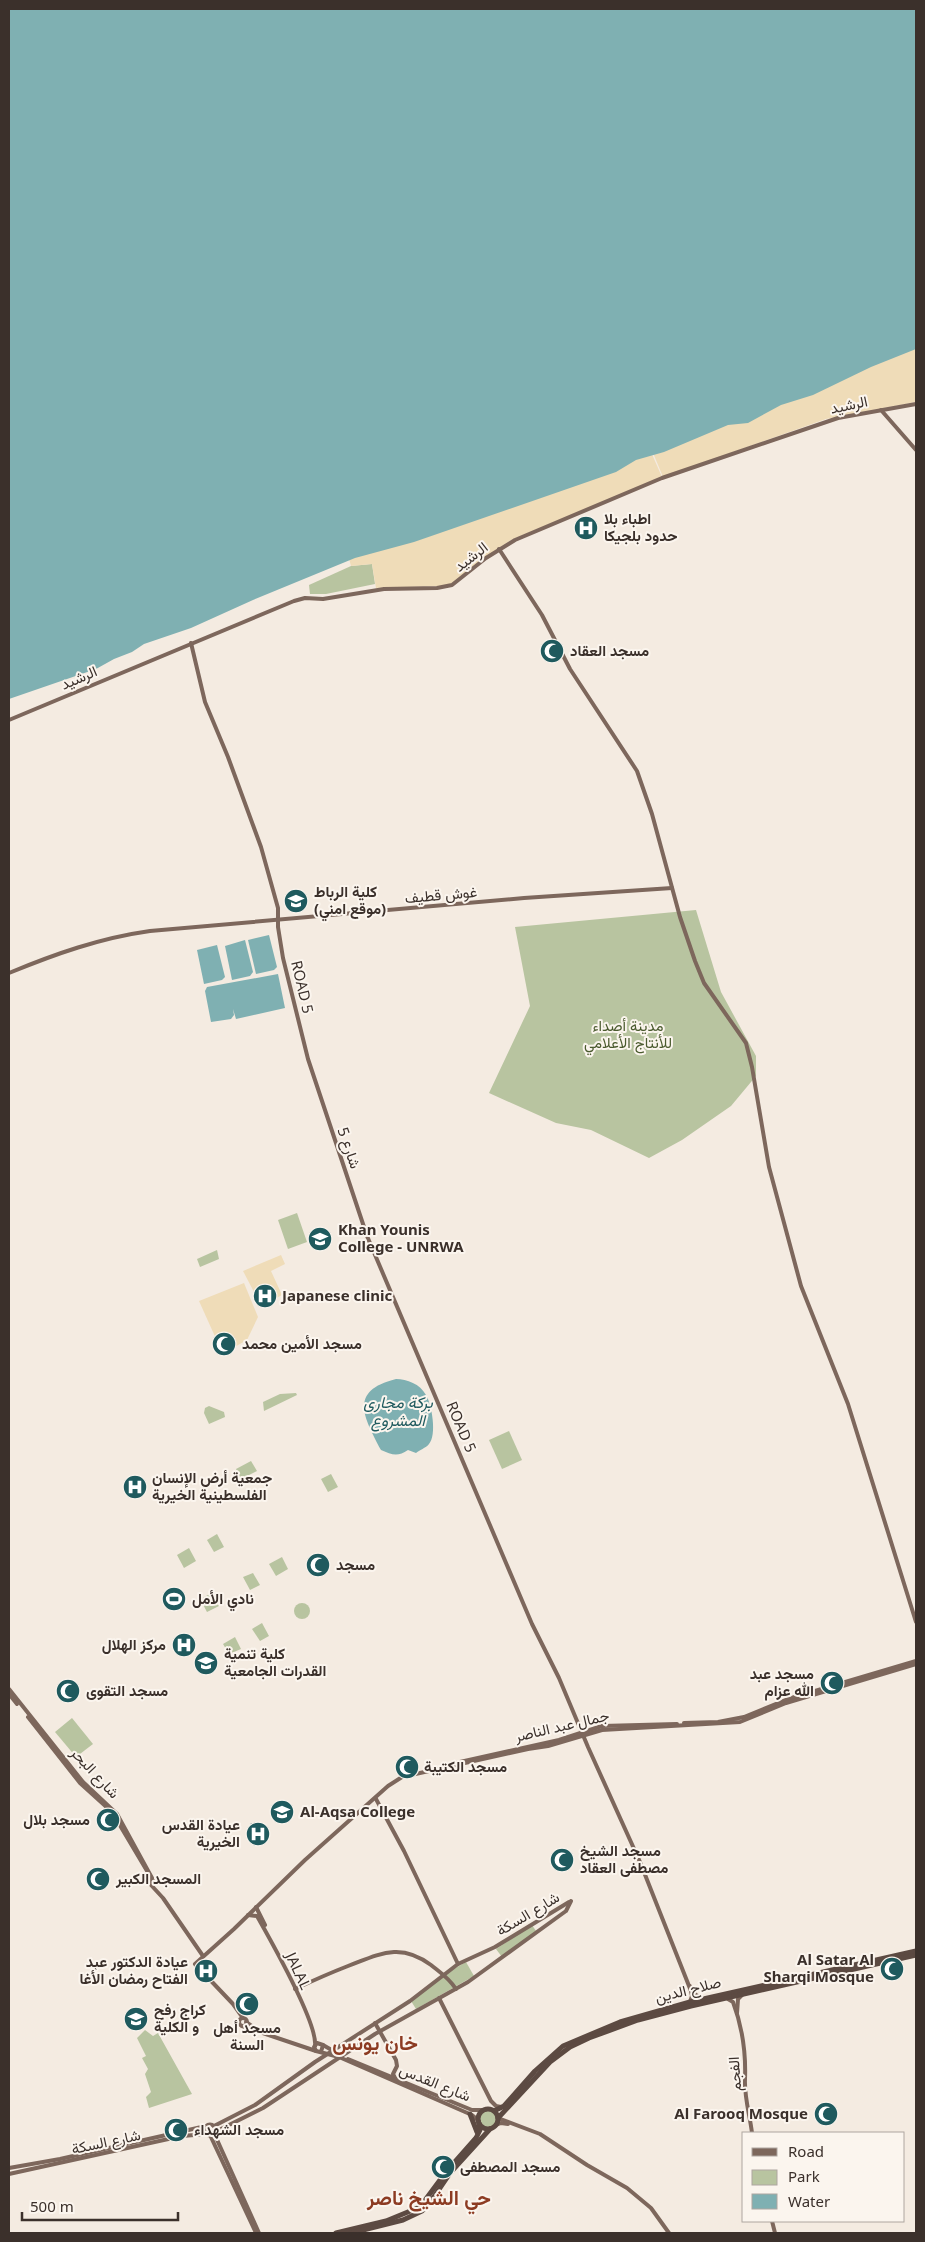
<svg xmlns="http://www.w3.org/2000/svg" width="925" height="2242" viewBox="0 0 925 2242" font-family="'Noto Sans',Vazirmatn,sans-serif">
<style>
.green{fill:#b8c4a0}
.sand{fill:#efdcb8}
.water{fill:#7fb0b2}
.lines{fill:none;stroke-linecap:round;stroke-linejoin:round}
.major{stroke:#7d675c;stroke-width:4}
.highway{stroke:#5c4a42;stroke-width:5}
.labels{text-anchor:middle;stroke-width:4;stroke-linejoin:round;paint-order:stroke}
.street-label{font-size:15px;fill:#3b302b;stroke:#fbf5ee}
.poi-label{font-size:15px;font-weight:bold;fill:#3b302b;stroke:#fbf5ee;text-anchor:start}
.park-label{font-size:15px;fill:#4a5a2e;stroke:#fbf5ee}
.water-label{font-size:16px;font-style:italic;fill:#1f5a5e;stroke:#fbf5ee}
.district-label{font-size:20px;font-weight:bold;fill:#8c3b22;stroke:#fbf5ee}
</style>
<rect width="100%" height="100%" fill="#f4ebe1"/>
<g class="green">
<polygon points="372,564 375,584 326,594 310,594 309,585 351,566"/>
<polygon points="696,910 721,992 756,1056 756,1076 731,1106 682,1140 649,1158 591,1130 556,1123 489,1093 530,1006 515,927"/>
<polygon points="297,1213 307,1242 288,1249 278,1220"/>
<polygon points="217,1250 219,1259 200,1267 197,1259"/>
<polygon points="280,1394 296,1393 297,1395 264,1411 263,1402"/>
<polygon points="209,1406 224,1412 225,1417 209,1424 204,1413 205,1408"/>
<polygon points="509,1431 522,1460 502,1469 489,1440"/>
<polygon points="251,1461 257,1471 241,1479 236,1469"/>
<polygon points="331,1474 338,1487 328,1492 321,1479"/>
<polygon points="217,1534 224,1547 214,1552 207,1540"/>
<polygon points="189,1548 196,1561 184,1568 177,1555"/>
<polygon points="282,1557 288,1569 276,1576 269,1564"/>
<polygon points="253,1573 260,1585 250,1590 243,1577"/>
<polygon points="212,1593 219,1606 207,1612 200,1599"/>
<circle cx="302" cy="1611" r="8"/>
<polygon points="262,1623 269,1636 260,1641 252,1629"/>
<polygon points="235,1637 241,1649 229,1654 223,1644"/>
<polygon points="72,1718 93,1744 76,1757 55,1732"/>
<polygon points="532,1925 536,1931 502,1957 496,1949"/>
<polygon points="466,1962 474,1976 416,2009 411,2001 452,1970"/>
<polygon points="145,2030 153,2036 158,2033 192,2094 149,2108 146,2097 151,2092 145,2074 148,2069 142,2058 146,2056 137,2038"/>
<circle cx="488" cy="2119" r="8"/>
</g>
<g class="sand">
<polygon points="916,337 916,402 826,419 663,477 651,448"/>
<polygon points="651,452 662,477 511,540 483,559 454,583 441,586 376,588 372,564 351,566 348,555 459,526"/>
<polygon points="281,1255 285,1264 271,1271 282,1295 271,1301 264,1288 254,1292 243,1271"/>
<polygon points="244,1283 258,1317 247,1340 224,1353 222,1352 199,1301"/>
</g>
<g class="water">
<polygon points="9,9 916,9 916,349 871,367 813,395 781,405 748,423 728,425 664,452 636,460 616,472 414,542 355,558 253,600 191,628 144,644 132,652 114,659 96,669 9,699"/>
<polygon points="269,935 277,967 274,970 256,974 248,940"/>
<polygon points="245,940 253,972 250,976 232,980 225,946"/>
<polygon points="217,945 225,977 222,980 204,984 197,950"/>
<polygon points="278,974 285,1008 236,1019 233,1009 234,1015 231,1019 211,1022 205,991 207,987"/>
<path d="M 396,1379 C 407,1379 420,1384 426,1395 C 432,1405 437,1435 429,1444 C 426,1448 419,1450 416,1453 L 408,1450 C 398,1457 392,1455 381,1450 C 364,1417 348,1391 396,1379 Z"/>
</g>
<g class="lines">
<g class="major">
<polyline points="881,410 916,450"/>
<polyline points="499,549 542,615 570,669 637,771 652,814 680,917 695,961 704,983 746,1043 752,1067 769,1167 801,1286 848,1404 916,1622"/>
<polyline points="191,643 205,702 228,757 261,847 278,908 278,927 283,958 308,1059 367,1236 532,1624 559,1678 588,1747 640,1862 691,1991 692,1996 690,2002"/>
<polyline points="9,720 294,601 305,598 323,599 384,589 437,588 452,585 486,558 515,540 662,478 838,418 916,404"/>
<path d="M 9,973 C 55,954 100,938 150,931 L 524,898 L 672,888"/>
<polyline points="9,1689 83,1782 117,1814 152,1878 151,1885 163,1898 203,1956"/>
<polyline points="9,1694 17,1704"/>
<polyline points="28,1717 80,1783 112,1812 153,1881"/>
<polyline points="684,1723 718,1722 744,1717 788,1699 916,1661"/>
<polyline points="442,1766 559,1740 602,1726 677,1724"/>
<polyline points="376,1799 404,1851 458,1964"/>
<polyline points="256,1907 265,1925"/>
<path d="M 248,1915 L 257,1916 C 270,1939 318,2024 315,2046"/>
<polyline points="690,1986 696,1995 702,1999"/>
<path d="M 295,1989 C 312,1981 330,1973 348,1966 C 380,1954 400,1942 431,1965 C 441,1973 449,1978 456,1989"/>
<polyline points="439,1998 491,2101 496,2106 501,2107"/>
<path d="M 728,1999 L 733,2002 C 742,2026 746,2053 745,2079 C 744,2096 750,2116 752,2133"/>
<polyline points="737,2013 738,1999 742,1995"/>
<polyline points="243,2018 233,2004 195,1964 234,1929 305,1860 388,1786 402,1777 528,1749 548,1746 602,1730 740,1722 786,1703 916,1664"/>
<circle cx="243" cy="2022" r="4"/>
<polyline points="246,2022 253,2027"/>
<polyline points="375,2023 396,2060 397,2066 393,2074 395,2078"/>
<polyline points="242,2026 316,2051"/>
<polyline points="323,2045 342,2056"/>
<polyline points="321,2052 323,2045 317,2043 314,2047 316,2051 339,2057 472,2115 479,2121"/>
<polyline points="348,2059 472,2110 485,2110"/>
<polyline points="498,2118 540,2134 587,2165 627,2188 651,2208 669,2233"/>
<circle cx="210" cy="2130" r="5.5"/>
<polyline points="496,2125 501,2123 508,2124"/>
<polyline points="214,2126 255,2105 315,2062 410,2001 458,1964 495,1947 569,1902"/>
<polyline points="215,2132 263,2108 375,2034 468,1982 566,1911 571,1901"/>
<polyline points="214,2133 259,2233"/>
<polyline points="210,2135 256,2233"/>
<polyline points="9,2168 60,2159 206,2126"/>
<polyline points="9,2174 182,2136 207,2134"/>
<polyline points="772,2221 775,2233"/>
</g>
<g class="highway">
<circle cx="488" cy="2119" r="10"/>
<polyline points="494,2111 504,2106 535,2071 563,2046 620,2022 690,2002 916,1951"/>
<polyline points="470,2114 477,2132"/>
<polyline points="498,2118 550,2062 570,2047 589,2038 638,2020 691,2006 916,1955"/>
<polyline points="336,2233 386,2221 420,2207 446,2172 476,2138 480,2130 479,2123"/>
<polyline points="351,2233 403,2220 422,2211 429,2204 450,2173 490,2129"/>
</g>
</g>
<defs>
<g id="hospital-disc" transform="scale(1.25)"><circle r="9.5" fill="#1f5a5e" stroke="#fbf5ee"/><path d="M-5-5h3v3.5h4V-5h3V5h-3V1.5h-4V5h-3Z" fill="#fff"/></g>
<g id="mosque-disc" transform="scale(1.25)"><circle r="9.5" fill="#1f5a5e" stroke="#fbf5ee"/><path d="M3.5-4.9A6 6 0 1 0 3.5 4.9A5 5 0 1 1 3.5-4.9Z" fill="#fff"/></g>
<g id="university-disc" transform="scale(1.25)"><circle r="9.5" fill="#1f5a5e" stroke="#fbf5ee"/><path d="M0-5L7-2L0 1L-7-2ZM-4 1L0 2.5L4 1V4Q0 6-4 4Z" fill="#fff"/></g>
<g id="stadium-disc" transform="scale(1.25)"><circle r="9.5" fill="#1f5a5e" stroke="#fbf5ee"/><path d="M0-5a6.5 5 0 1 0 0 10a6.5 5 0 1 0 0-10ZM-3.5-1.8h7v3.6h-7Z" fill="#fff"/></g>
</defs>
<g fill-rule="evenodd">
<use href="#hospital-disc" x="586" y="528"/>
<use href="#mosque-disc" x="552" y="651"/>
<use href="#university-disc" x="296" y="901"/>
<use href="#university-disc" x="320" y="1239"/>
<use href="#hospital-disc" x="265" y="1296"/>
<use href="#mosque-disc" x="224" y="1344"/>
<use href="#hospital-disc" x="135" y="1487"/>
<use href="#mosque-disc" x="318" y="1565"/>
<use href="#stadium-disc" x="174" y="1599"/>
<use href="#hospital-disc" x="184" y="1645"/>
<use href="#university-disc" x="206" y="1663"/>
<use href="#mosque-disc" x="832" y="1683"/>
<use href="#mosque-disc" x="68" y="1691"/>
<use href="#mosque-disc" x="407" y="1767"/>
<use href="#university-disc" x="282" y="1812"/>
<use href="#mosque-disc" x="108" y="1820"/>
<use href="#hospital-disc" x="258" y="1834"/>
<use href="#mosque-disc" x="562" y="1860"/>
<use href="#mosque-disc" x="98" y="1879"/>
<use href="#mosque-disc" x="892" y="1969"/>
<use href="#hospital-disc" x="206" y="1971"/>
<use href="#mosque-disc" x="247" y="2004"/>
<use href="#university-disc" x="136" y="2019"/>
<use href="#mosque-disc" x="826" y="2114"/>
<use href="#mosque-disc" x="176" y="2130"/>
<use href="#mosque-disc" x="443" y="2167"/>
</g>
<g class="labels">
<g class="street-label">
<text transform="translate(849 405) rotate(-12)" y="5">الرشيد</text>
<text transform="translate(471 557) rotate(-38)" y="5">الرشيد</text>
<text transform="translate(79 678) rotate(-23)" y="5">الرشيد</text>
<text transform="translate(441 895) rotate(-5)" y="5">غوش قطيف</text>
<text transform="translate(302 987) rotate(77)" y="5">ROAD 5</text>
<text transform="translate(349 1148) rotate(71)" y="5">شارع 5</text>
<text transform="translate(461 1427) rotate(67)" y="5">ROAD 5</text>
<text transform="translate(562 1726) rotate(-13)" y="5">جمال عبد الناصر</text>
<text transform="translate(95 1773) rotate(47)" y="5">شارع البحر</text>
<text transform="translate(528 1914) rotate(-31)" y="5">شارع السكة</text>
<text transform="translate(298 1971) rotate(65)" y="5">JALAL</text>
<text transform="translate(688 1990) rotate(-14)" y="5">صلاح الدين</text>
<text transform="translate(735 2074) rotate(-94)" y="5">الفجم</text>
<text transform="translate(435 2083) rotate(22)" y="5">شارع القدس</text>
<text transform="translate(106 2142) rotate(-12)" y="5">شارع السكة</text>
</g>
<g class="poi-label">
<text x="604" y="524">اطباء بلا<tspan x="604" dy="17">حدود بلجيكا</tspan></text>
<text x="570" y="656">مسجد العقاد</text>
<text x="314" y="897">كلية الرباط<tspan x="314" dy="17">(موقع امني)</tspan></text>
<text x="338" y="1235">Khan Younis<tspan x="338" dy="17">College - UNRWA</tspan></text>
<text x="282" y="1301">Japanese clinic</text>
<text x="242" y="1349">مسجد الأمين محمد</text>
<text x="152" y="1483">جمعية أرض الإنسان<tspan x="152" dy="17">الفلسطينية الخيرية</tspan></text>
<text x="336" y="1570">مسجد</text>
<text x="192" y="1604">نادي الأمل</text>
<text x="166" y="1650" text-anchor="end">مركز الهلال</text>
<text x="224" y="1659">كلية تنمية<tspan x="224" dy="17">القدرات الجامعية</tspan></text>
<text x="814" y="1679" text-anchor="end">مسجد عبد<tspan x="814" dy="17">الله عزام</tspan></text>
<text x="86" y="1696">مسجد التقوى</text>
<text x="424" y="1772">مسجد الكتيبة</text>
<text x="300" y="1817">Al-Aqsa College</text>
<text x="90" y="1825" text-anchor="end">مسجد بلال</text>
<text x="240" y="1830" text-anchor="end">عيادة القدس<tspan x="240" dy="17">الخيرية</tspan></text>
<text x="580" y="1856">مسجد الشيخ<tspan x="580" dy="17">مصطفى العقاد</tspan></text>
<text x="116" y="1884">المسجد الكبير</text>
<text x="874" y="1965" text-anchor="end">Al Satar Al<tspan x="874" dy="17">Sharqi Mosque</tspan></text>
<text x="188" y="1967" text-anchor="end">عيادة الدكتور عبد<tspan x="188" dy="17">الفتاح رمضان الأغا</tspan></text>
<text x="154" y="2015">كراج رفح<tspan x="154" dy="17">و الكلية</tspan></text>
<text x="247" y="2033" text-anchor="middle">مسجد أهل<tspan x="247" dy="17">السنة</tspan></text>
<text x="808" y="2119" text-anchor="end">Al Farooq Mosque</text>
<text x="194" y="2135">مسجد الشهداء</text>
<text x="460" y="2172">مسجد المصطفى</text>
</g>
<g class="park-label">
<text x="628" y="1031">مدينة أصداء<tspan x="628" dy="17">للأنتاج الأعلامي</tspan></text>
</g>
<g class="water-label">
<text x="398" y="1408">بركة مجارى<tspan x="398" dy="18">المشروع</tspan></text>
</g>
<g class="district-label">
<text x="375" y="2050">خان يونس</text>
<text x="429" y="2205">حي الشيخ ناصر</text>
</g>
</g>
<rect width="925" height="2242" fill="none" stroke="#3b302b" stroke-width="20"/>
<rect x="742" y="2132" width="162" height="90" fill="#fbf5ee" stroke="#aea6a0"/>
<rect x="752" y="2148" width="25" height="8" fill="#7d675c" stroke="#aea6a0"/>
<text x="788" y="2157" font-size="15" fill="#3b302b">Road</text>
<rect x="752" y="2170" width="25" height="15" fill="#b8c4a0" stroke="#aea6a0"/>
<text x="788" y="2182" font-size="15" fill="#3b302b">Park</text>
<rect x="752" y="2194" width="25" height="15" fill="#7fb0b2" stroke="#aea6a0"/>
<text x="788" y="2207" font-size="15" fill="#3b302b">Water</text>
<path d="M22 2212v8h156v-8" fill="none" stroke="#3b302b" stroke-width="2.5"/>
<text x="30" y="2212" font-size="15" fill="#3b302b" stroke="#fbf5ee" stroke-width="4" paint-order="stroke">500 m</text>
</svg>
